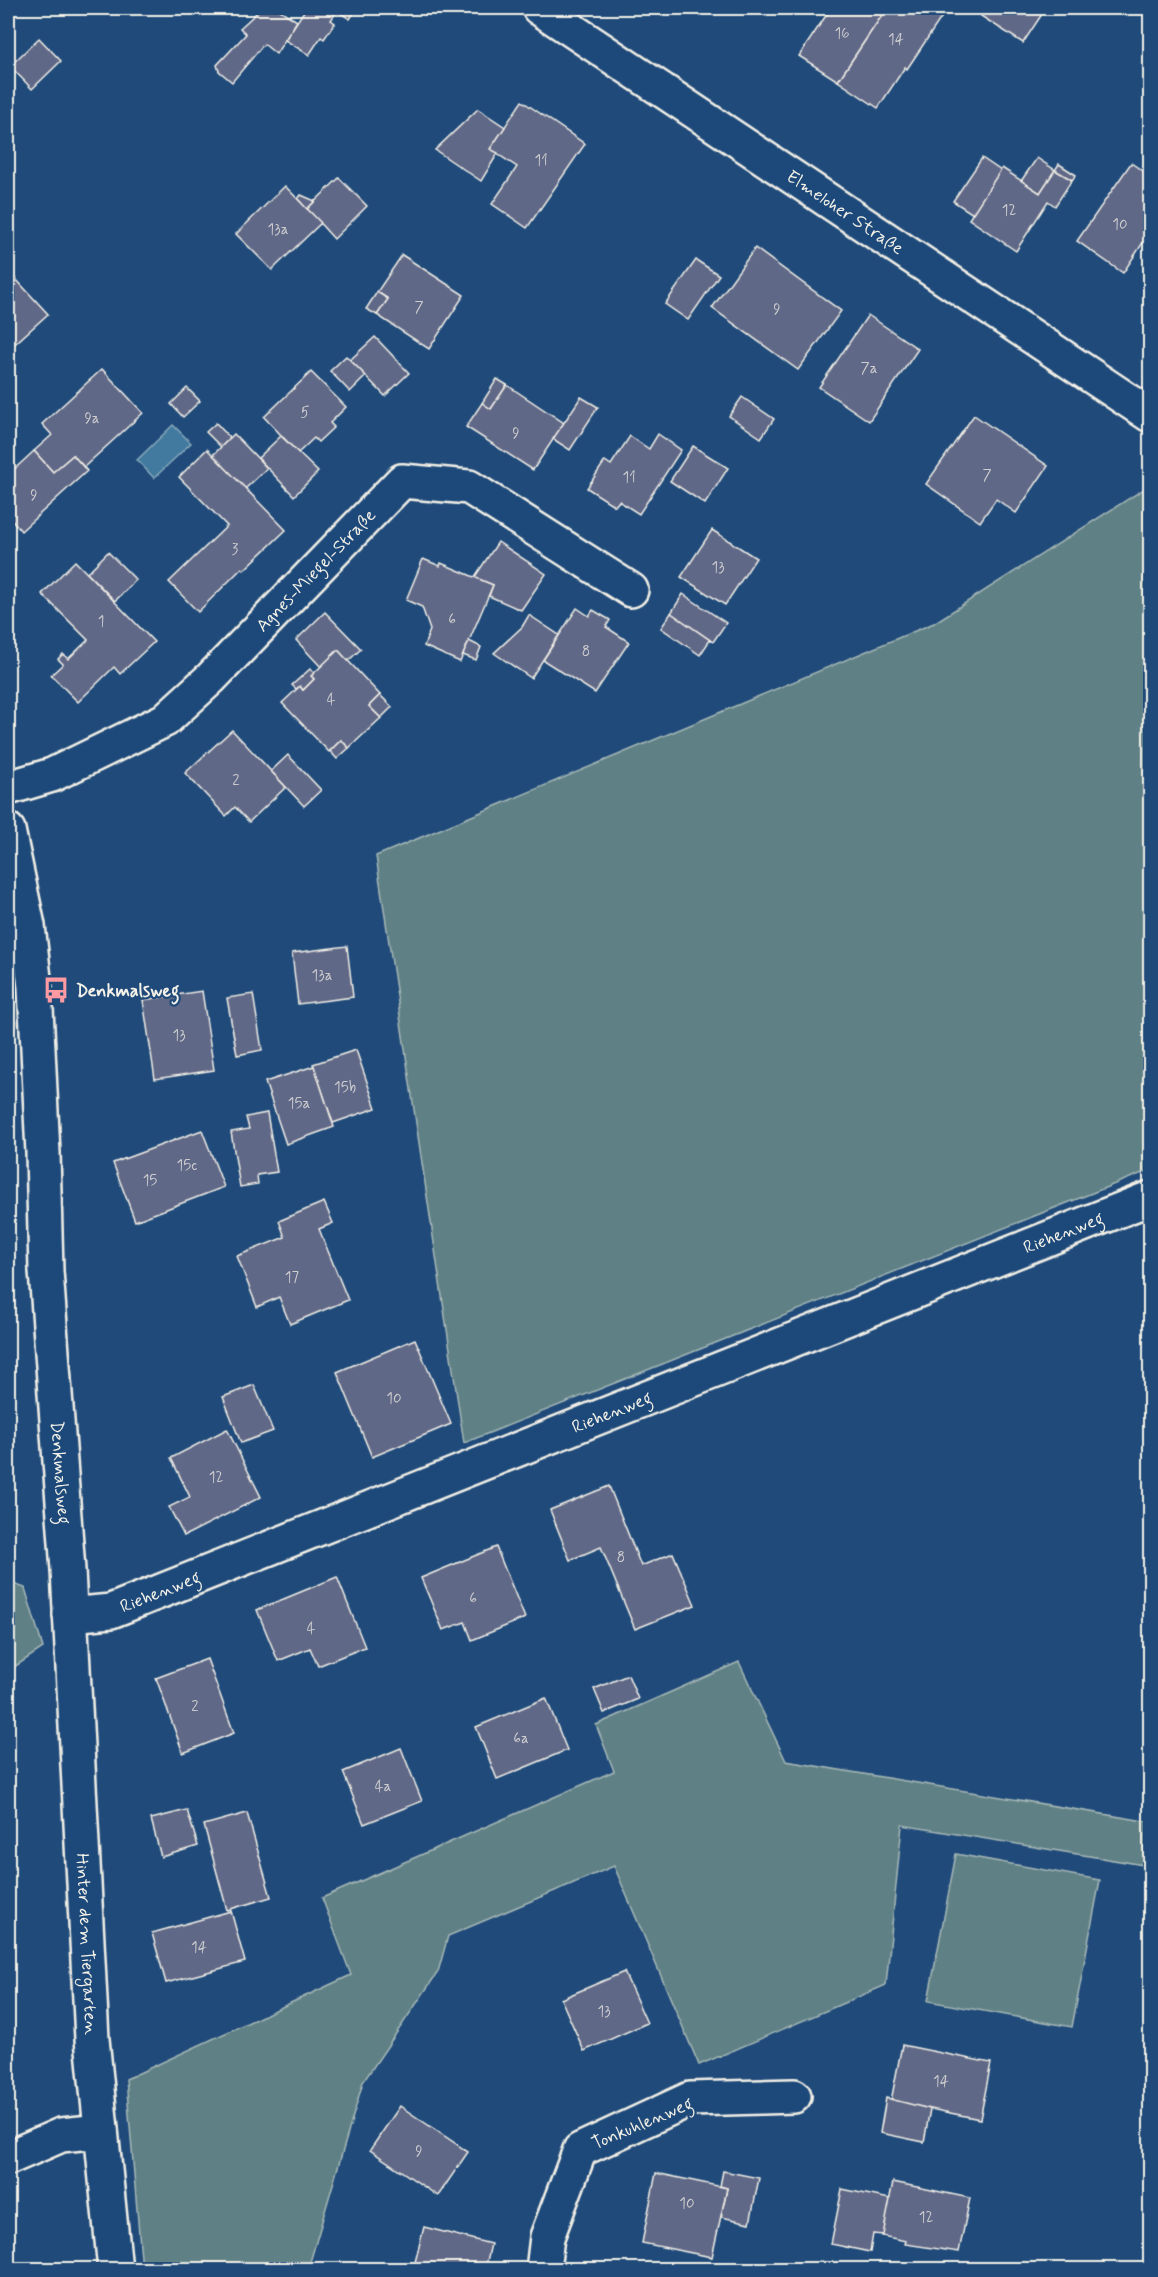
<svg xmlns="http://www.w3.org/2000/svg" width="1158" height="2277" viewBox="0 0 1158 2277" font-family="Mynerve,sans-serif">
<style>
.green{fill:#5e8186;stroke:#a9b9b7;stroke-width:1.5}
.water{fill:#42799e;stroke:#89a9bc;stroke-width:1.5}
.building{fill:#616887;stroke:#f4f1e8;stroke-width:1.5}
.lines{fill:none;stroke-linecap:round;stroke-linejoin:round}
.minor-casing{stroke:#f4f1e8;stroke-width:38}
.tertiary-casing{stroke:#f4f1e8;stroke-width:38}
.minor{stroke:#1f4a7a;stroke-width:33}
.tertiary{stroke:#1f4a7a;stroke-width:33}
.labels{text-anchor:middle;stroke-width:4.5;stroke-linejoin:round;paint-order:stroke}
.number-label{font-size:15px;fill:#cfcfd0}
.street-label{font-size:18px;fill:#f4f1e8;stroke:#1f4a7a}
.poi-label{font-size:18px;font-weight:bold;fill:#f4f1e8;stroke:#1f4a7a;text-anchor:start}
</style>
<rect width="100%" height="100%" fill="#1f4a7a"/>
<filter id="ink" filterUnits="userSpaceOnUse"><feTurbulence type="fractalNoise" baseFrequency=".0167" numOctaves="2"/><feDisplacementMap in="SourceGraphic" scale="12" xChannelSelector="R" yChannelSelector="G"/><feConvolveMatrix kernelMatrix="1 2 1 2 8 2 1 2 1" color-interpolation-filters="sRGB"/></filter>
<g filter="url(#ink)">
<g class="green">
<polygon points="1150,485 1150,1170 464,1443 376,856 934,623"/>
<polygon points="8,1582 25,1588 43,1648 8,1671"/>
<polygon points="739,1662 786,1761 1150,1822 1150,1866 902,1825 886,1985 699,2065 614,1866 448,1936 438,1972 363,2082 308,2269 142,2269 126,2079 351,1975 322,1898 614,1771 596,1725"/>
<polygon points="956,1854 1100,1880 1072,2027 928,2001"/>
</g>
<polygon class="water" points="173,425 191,443 154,478 137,460"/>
<g class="building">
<polygon points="262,8 277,8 297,21 276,54 264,44 232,82 219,71 217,65 246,34 240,28"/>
<polygon points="306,8 357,8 350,19 337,11 331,20 335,23 324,39 321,37 309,55 285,40"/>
<polygon points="824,8 887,8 838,81 799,56 829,11"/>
<polygon points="887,8 939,8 945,12 907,69 905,67 878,108 838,81"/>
<polygon points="987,8 1046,8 1023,43 981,16"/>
<polygon points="39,38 61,61 32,89 10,66"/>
<polygon points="522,101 585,144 527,228 492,204 517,167 490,149"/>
<polygon points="478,109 505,127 490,149 498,153 481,181 435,150"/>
<polygon points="982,158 1001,171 973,214 953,201"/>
<polygon points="1037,158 1055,170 1040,193 1021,181"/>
<polygon points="1131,163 1150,176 1150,210 1148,213 1150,215 1150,232 1123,273 1077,241"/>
<polygon points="1059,164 1076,175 1072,180 1055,170"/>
<polygon points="1002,168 1040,193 1055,170 1072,180 1055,206 1048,201 1016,251 969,219"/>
<polygon points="339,178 367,206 334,239 307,209"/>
<polygon points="285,186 321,223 272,270 236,234"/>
<polygon points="301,195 315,201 307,209 298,199"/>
<polygon points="755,248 841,311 798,370 712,308"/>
<polygon points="402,255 464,295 429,349 377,315 388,299 377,292"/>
<polygon points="696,260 719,275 688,320 665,304"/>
<polygon points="14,277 48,314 8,350 8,282"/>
<polygon points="377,292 388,299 377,315 366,309"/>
<polygon points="868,315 918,349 869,421 819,387"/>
<polygon points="375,337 409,373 385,396 350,360"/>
<polygon points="346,356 366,376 350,392 330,371"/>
<polygon points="102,369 143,413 84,467 73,455 53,472 34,451 52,435 42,424"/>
<polygon points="311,372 346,407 330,423 334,427 318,442 314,438 298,453 264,417"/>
<polygon points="497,379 507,385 491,409 482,403"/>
<polygon points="507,385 564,423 533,470 466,427 482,403 491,409"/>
<polygon points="187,388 200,401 183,417 171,404"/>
<polygon points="581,397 598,407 570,450 553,439"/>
<polygon points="742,397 774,419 761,438 729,416"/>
<polygon points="974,415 1048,466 1016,513 996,499 980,522 926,484"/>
<polygon points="216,423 230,438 221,447 206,432"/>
<polygon points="234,434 267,468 245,489 213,455"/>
<polygon points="658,434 681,450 639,514 619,501 615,506 587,488 605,461 611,465 630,436 649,449"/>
<polygon points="281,436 318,472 294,496 258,458"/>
<polygon points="693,446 728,468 705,504 670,481"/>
<polygon points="207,449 286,530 244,570 242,568 198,612 169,582 227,526 179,477"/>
<polygon points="34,451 53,472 73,455 87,471 21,531 8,515 8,475"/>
<polygon points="712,530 756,558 725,605 681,577"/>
<polygon points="498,542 546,574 521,610 489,596 493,585 474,578"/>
<polygon points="108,552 136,580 115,601 87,573"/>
<polygon points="423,559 440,566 441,563 493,585 460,662 424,646 430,630 422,607 406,600"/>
<polygon points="75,561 154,642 120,674 114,667 78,702 51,675 63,664 58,659 63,654 68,659 88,640 42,594"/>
<polygon points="683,594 726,623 713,642 671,613"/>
<polygon points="577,608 589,616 593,610 610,620 606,627 629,642 595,693 543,660"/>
<polygon points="325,612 361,649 348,661 338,650 321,667 296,640"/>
<polygon points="671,613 710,640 700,655 661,628"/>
<polygon points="529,615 559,635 531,678 494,653 522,627"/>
<polygon points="469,641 481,647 476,660 463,655"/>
<polygon points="338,650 380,695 369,706 381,718 349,748 341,740 329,752 282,703 300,686 303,690 314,679 311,676"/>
<polygon points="310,669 314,673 311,676 314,679 303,690 300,686 296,689 292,685"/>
<polygon points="380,695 392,707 381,718 369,706"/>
<polygon points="232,730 286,787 249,822 235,807 226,816 185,773"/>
<polygon points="341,740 349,748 337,759 330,751"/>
<polygon points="288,755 321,790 304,806 271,771"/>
<polygon points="347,946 353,997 298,1004 292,953"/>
<polygon points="202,991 214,1070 155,1079 143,1000"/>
<polygon points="253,994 262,1050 237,1055 227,998"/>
<polygon points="356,1050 376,1108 333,1123 313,1064"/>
<polygon points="314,1066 334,1127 286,1144 265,1082"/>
<polygon points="267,1113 277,1172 257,1175 258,1184 240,1187 231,1132 249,1129 246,1117"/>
<polygon points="202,1130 224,1187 135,1221 113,1163"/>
<polygon points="324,1202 333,1223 319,1229 348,1300 290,1324 279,1297 257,1307 237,1256 285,1237 279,1221"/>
<polygon points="415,1339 451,1424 372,1457 337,1372"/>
<polygon points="254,1385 273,1431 241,1443 223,1397"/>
<polygon points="227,1429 261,1497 184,1536 169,1507 190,1497 171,1458"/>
<polygon points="609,1486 641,1566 673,1553 695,1605 635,1629 601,1547 570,1560 550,1510"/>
<polygon points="496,1547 525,1618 472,1640 465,1622 443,1630 421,1578"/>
<polygon points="337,1577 365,1647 318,1666 310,1648 278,1661 257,1610"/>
<polygon points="207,1659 234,1733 183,1753 156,1678"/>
<polygon points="628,1675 638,1699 604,1713 594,1689"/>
<polygon points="546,1698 567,1750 497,1779 476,1727"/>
<polygon points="401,1748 422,1801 364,1824 343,1772"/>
<polygon points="187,1810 198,1846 161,1857 151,1819"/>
<polygon points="247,1813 271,1897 227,1910 204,1825"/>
<polygon points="231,1911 245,1962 166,1983 152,1933"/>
<polygon points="624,1972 647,2023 584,2051 561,1999"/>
<polygon points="902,2045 991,2063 980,2119 891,2101"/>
<polygon points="886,2098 930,2109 924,2142 880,2133"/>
<polygon points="400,2106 468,2152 438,2196 370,2150"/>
<polygon points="723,2171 759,2178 750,2223 721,2217 727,2188 720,2186"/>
<polygon points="656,2173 727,2188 712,2257 642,2243"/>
<polygon points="893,2182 970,2198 959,2252 905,2244 906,2241 882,2236"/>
<polygon points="842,2189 890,2199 883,2235 873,2234 870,2252 831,2244"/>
<polygon points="424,2227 491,2244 485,2270 413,2270"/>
</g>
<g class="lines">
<g class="minor-casing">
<g id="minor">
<path id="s1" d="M 8,788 L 52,775 L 165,720 L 211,678 L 402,481 L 469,487 L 631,590"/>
<path id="s2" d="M 8,830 L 28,926 L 35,987 L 43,1153 L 46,1271 L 68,1570 L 92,2039 L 115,2270"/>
<path id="s3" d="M 70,1615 L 111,1611 L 1150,1198"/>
<polyline points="8,2158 61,2135 101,2131"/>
<polyline points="543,2270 547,2237 580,2150 690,2099 794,2096"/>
</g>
</g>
<g class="tertiary-casing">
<g id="tertiary">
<path id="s4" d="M 539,8 L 1150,415"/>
</g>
</g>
<use href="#minor" class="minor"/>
<use href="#tertiary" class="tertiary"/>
</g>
</g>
<defs>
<g id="bus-bare" transform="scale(2.07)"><path d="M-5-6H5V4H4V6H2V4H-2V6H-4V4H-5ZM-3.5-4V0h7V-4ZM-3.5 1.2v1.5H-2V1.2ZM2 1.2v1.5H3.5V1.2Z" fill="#ff9aa2" stroke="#1f4a7a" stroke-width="2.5" paint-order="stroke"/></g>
</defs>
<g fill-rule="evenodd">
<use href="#bus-bare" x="56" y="990"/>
</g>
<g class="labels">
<g class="number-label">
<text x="842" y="38">16</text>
<text x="896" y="44">14</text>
<text x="541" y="165">11</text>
<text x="1009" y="215">12</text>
<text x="1120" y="229">10</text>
<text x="278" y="234">13a</text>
<text x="419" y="312">7</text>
<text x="777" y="314">9</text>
<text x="869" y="373">7a</text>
<text x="305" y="417">5</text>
<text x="92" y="423">9a</text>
<text x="516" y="438">9</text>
<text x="987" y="480">7</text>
<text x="629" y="482">11</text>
<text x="34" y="500">9</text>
<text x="235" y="554">3</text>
<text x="718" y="572">13</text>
<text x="452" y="624">6</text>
<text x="101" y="626">1</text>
<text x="586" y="656">8</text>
<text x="331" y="704">4</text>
<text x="236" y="785">2</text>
<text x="322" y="980">13a</text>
<text x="179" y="1040">13</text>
<text x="345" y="1092">15b</text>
<text x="299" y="1108">15a</text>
<text x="187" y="1170">15c</text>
<text x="150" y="1185">15</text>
<text x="292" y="1282">17</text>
<text x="394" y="1403">10</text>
<text x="216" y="1482">12</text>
<text x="621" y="1562">8</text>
<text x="473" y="1603">6</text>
<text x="311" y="1633">4</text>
<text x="195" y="1711">2</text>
<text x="521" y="1743">6a</text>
<text x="383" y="1791">4a</text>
<text x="199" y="1952">14</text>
<text x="604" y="2016">13</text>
<text x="941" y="2086">14</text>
<text x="419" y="2156">9</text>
<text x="687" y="2208">10</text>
<text x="926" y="2222">12</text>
</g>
<g class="street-label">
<text dy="6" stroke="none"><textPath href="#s4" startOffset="368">Elmeloher Straße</textPath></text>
<text dy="6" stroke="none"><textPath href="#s1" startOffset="384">Agnes-Miegel-Straße</textPath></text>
<text dy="6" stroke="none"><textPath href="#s3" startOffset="1066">Riehenweg</textPath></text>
<text dy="6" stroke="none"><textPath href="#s3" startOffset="580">Riehenweg</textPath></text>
<text dy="6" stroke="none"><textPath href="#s2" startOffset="646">Denkmalsweg</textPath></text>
<text dy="6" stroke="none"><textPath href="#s3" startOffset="94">Riehenweg</textPath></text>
<text dy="6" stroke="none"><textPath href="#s2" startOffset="1118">Hinter dem Tiergarten</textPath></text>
<text transform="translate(642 2123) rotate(-23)" y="6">Tonkuhlenweg</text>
</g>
<g class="poi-label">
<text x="76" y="996">Denkmalsweg</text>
</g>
</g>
<rect width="1158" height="2277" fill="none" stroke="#1f4a7a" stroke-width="30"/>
<rect x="15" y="15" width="1128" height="2247" fill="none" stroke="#f4f1e8" stroke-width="2" filter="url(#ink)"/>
</svg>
